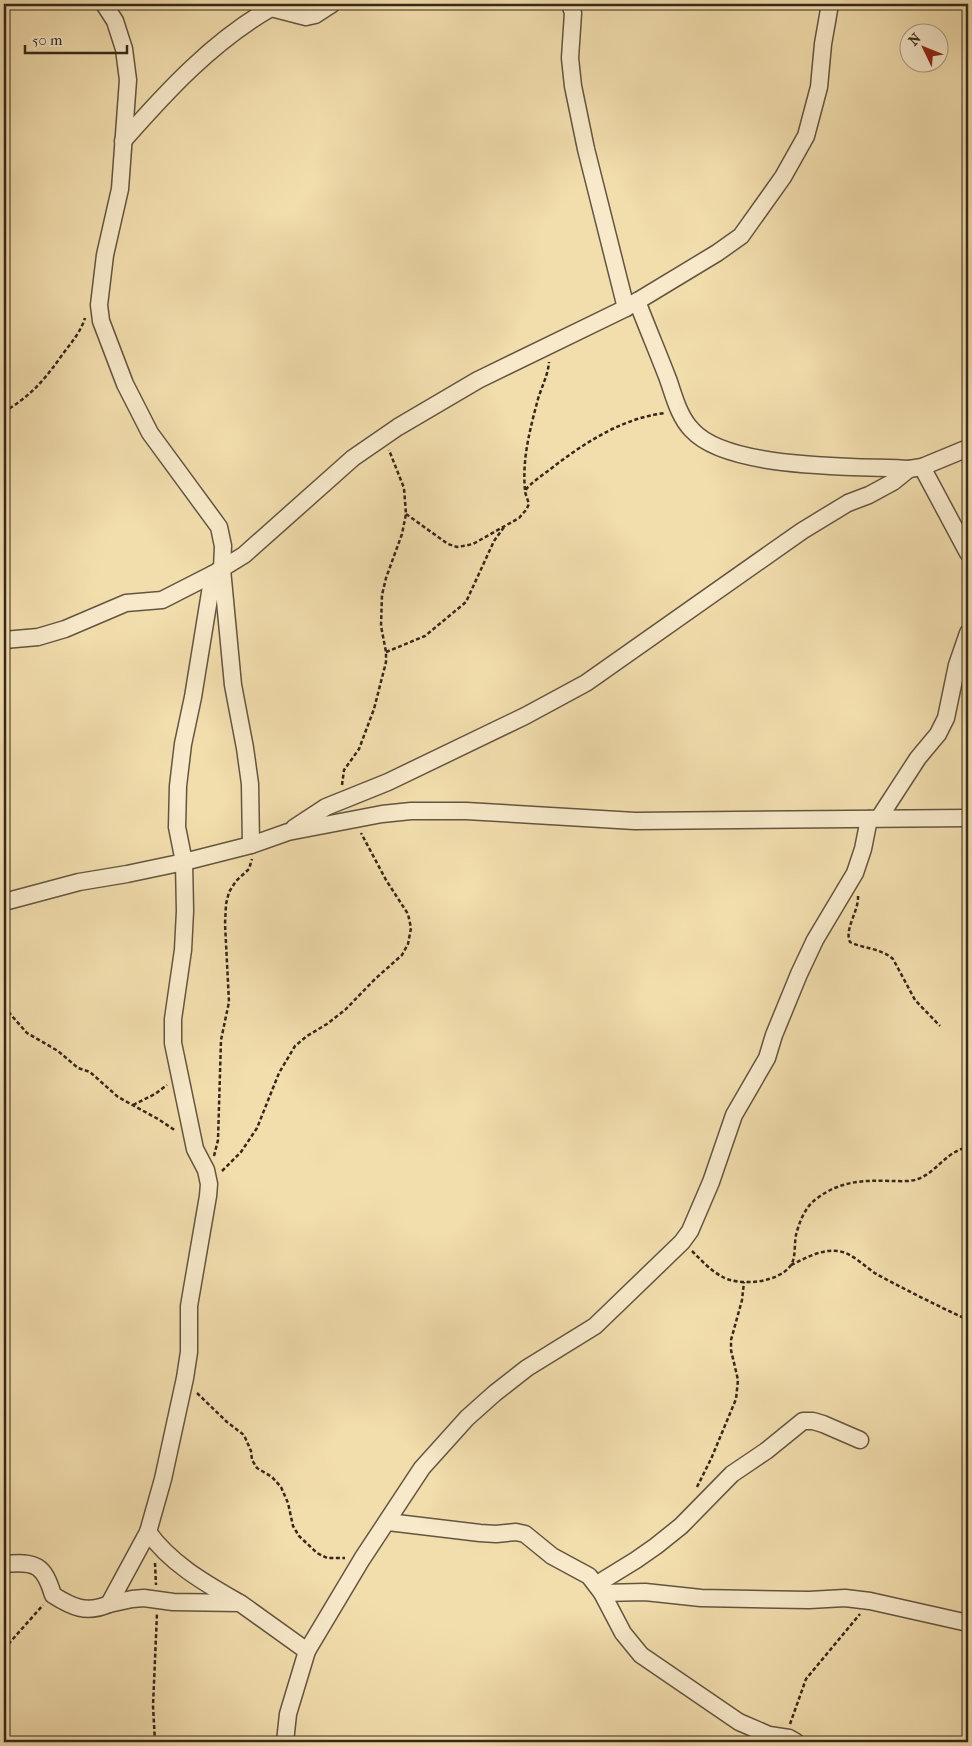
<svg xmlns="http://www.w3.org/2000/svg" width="972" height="1746" viewBox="0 0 972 1746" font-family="'IM FELL French Canon',serif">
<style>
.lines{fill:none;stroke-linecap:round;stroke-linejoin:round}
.minor-casing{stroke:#645540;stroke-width:19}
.path{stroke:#35281b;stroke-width:2.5;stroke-dasharray:4 2.5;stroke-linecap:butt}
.minor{stroke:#f7e9ca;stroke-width:16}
</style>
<rect width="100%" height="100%" fill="#f2ddad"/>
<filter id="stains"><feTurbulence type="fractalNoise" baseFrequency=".004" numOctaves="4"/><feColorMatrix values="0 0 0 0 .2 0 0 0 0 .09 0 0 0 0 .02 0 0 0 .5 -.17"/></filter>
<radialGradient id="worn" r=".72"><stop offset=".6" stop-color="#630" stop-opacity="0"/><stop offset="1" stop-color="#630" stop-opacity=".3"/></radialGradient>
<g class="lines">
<g class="minor-casing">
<g id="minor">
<polyline points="104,4 115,21 124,49 128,80 120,189 105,255 99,305 101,321 125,384 150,433 219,527 223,546 222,569 233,685 245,748 250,784 251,845"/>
<polyline points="570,4 573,13 570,58 573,86 586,149 626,308"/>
<path d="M 123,141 C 167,91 213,41 271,8 L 306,17 L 315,15 L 332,4"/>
<path d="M 637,301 C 647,327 658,353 668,379 C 674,396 679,417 692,430 C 728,470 856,466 909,469 L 922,467 L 968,448"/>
<polyline points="922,467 968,553"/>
<polyline points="4,640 38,637 65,629 126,603 162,600 213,574 244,555 353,458 398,427 478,380 626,308 717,253 741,236 783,177 806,136 819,87 823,44 830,4"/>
<polyline points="879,818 918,758 938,734 946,718 957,665 968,633"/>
<polyline points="294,828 326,807 388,782 525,716 586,683 802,531 848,503 869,495 893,482 909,469"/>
<polyline points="4,902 79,882 127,874 184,862 251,845 288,832 382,814 411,811 466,811 635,821 968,818"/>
<polyline points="388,1522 480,1533 496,1534 516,1532 525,1534 552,1556 589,1576 602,1593 623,1633 641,1655 739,1722 769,1735 789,1738 796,1742"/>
<path d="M 148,1532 C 171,1564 205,1583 238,1602"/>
<path d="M 4,1564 C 36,1561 44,1565 53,1595 C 72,1607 86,1614 109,1604 L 148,1532 L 163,1479 L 185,1378 L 189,1352 L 189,1306 L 208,1196 L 209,1184 L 206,1170 L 195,1149 L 173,1043 L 173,1019 L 183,950 L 185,911 L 184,862 L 177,827 L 178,786 L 183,744 L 193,697 L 213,574"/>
<polyline points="597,1584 636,1560 656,1546 681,1526 732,1474 766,1451 803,1421 813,1421 823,1424 860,1440"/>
<polyline points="602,1593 645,1592 701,1598 809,1600 845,1598 870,1601 968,1623"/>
<polyline points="109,1604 132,1599 144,1598 173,1602 240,1603 307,1651"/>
<polyline points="285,1742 288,1714 307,1651 362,1559 422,1468 467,1418 495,1393 527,1368 595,1326 682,1242 690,1231 711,1182 734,1115 767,1058 774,1035 799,974 815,940 855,873 863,849 869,819"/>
</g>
</g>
<g class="path">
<path d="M 4,412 C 30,396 42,383 60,358 C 69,345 80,334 85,318"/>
<path d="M 525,490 C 522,459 530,429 538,399 C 542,386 548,375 549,362"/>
<path d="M 406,514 L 448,544 L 457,547 L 463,546 L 473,544 L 519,518 L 526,510 L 529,504 L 525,492 L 527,488 C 536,479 547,472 557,464 C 589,440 624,418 665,413"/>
<polyline points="386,652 425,636 466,602 494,541 504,527"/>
<polyline points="342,785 344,770 359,749 374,709 386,662 386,652 381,626 382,595 386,578 402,534 406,514 404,488 389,450"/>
<path d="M 858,896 C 859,911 844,929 850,942 C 864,949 881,948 893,959 L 915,1000 L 940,1026"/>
<polyline points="4,1007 27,1033 58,1051 78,1068 90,1072 118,1097 158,1119 176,1131"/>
<polyline points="133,1105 155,1094 167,1085"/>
<polyline points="214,1156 218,1140 221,1040 229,1002 225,924 226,904 229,892 236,881 249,869 252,859"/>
<polyline points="222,1171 241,1152 257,1128 279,1073 295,1046 307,1036 327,1024 345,1010 375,979 402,955 408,944 411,928 408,914 386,880 361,833"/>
<path d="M 692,1251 C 701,1260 710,1270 721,1276 C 738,1287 779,1283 791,1265 C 796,1257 794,1245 796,1235 C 799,1223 805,1207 816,1199 C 840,1181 862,1180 891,1181 C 899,1181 910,1182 918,1179 C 937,1172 945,1152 968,1147"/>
<path d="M 791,1265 C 806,1258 821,1249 838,1251 C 853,1253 866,1268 878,1275 C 908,1291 938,1306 968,1320"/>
<polyline points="197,1393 227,1422 244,1435 251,1451 252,1460 257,1468 272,1477 281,1487 288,1503 293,1526 299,1536 317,1553 327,1558 345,1558"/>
<polyline points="697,1487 711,1459 736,1399 738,1380 731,1350 731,1340 742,1300 744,1282"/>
<polyline points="155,1563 156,1585"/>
<polyline points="4,1649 43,1605"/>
<polyline points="790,1724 806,1679 860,1614"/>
<polyline points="155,1742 153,1706 157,1613"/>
</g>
<use href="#minor" class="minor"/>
</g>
<rect width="972" height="1746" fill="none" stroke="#f2ddad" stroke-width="20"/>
<rect x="5" y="5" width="962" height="1736" fill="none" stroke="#35281b" stroke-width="2.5"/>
<rect x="10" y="10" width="952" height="1726" fill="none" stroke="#35281b"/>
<g transform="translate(924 48) rotate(313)"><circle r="24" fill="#f7e9ca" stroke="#a99c84"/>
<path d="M0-4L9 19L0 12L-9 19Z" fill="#8f2418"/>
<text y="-8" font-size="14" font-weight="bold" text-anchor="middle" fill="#35281b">N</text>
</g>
<path d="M25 45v8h102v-8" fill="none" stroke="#35281b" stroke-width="2.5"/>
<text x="32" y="45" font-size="15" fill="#35281b" stroke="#f7e9ca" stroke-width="4" paint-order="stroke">50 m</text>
<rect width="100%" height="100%" filter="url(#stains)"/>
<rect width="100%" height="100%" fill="url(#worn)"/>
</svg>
